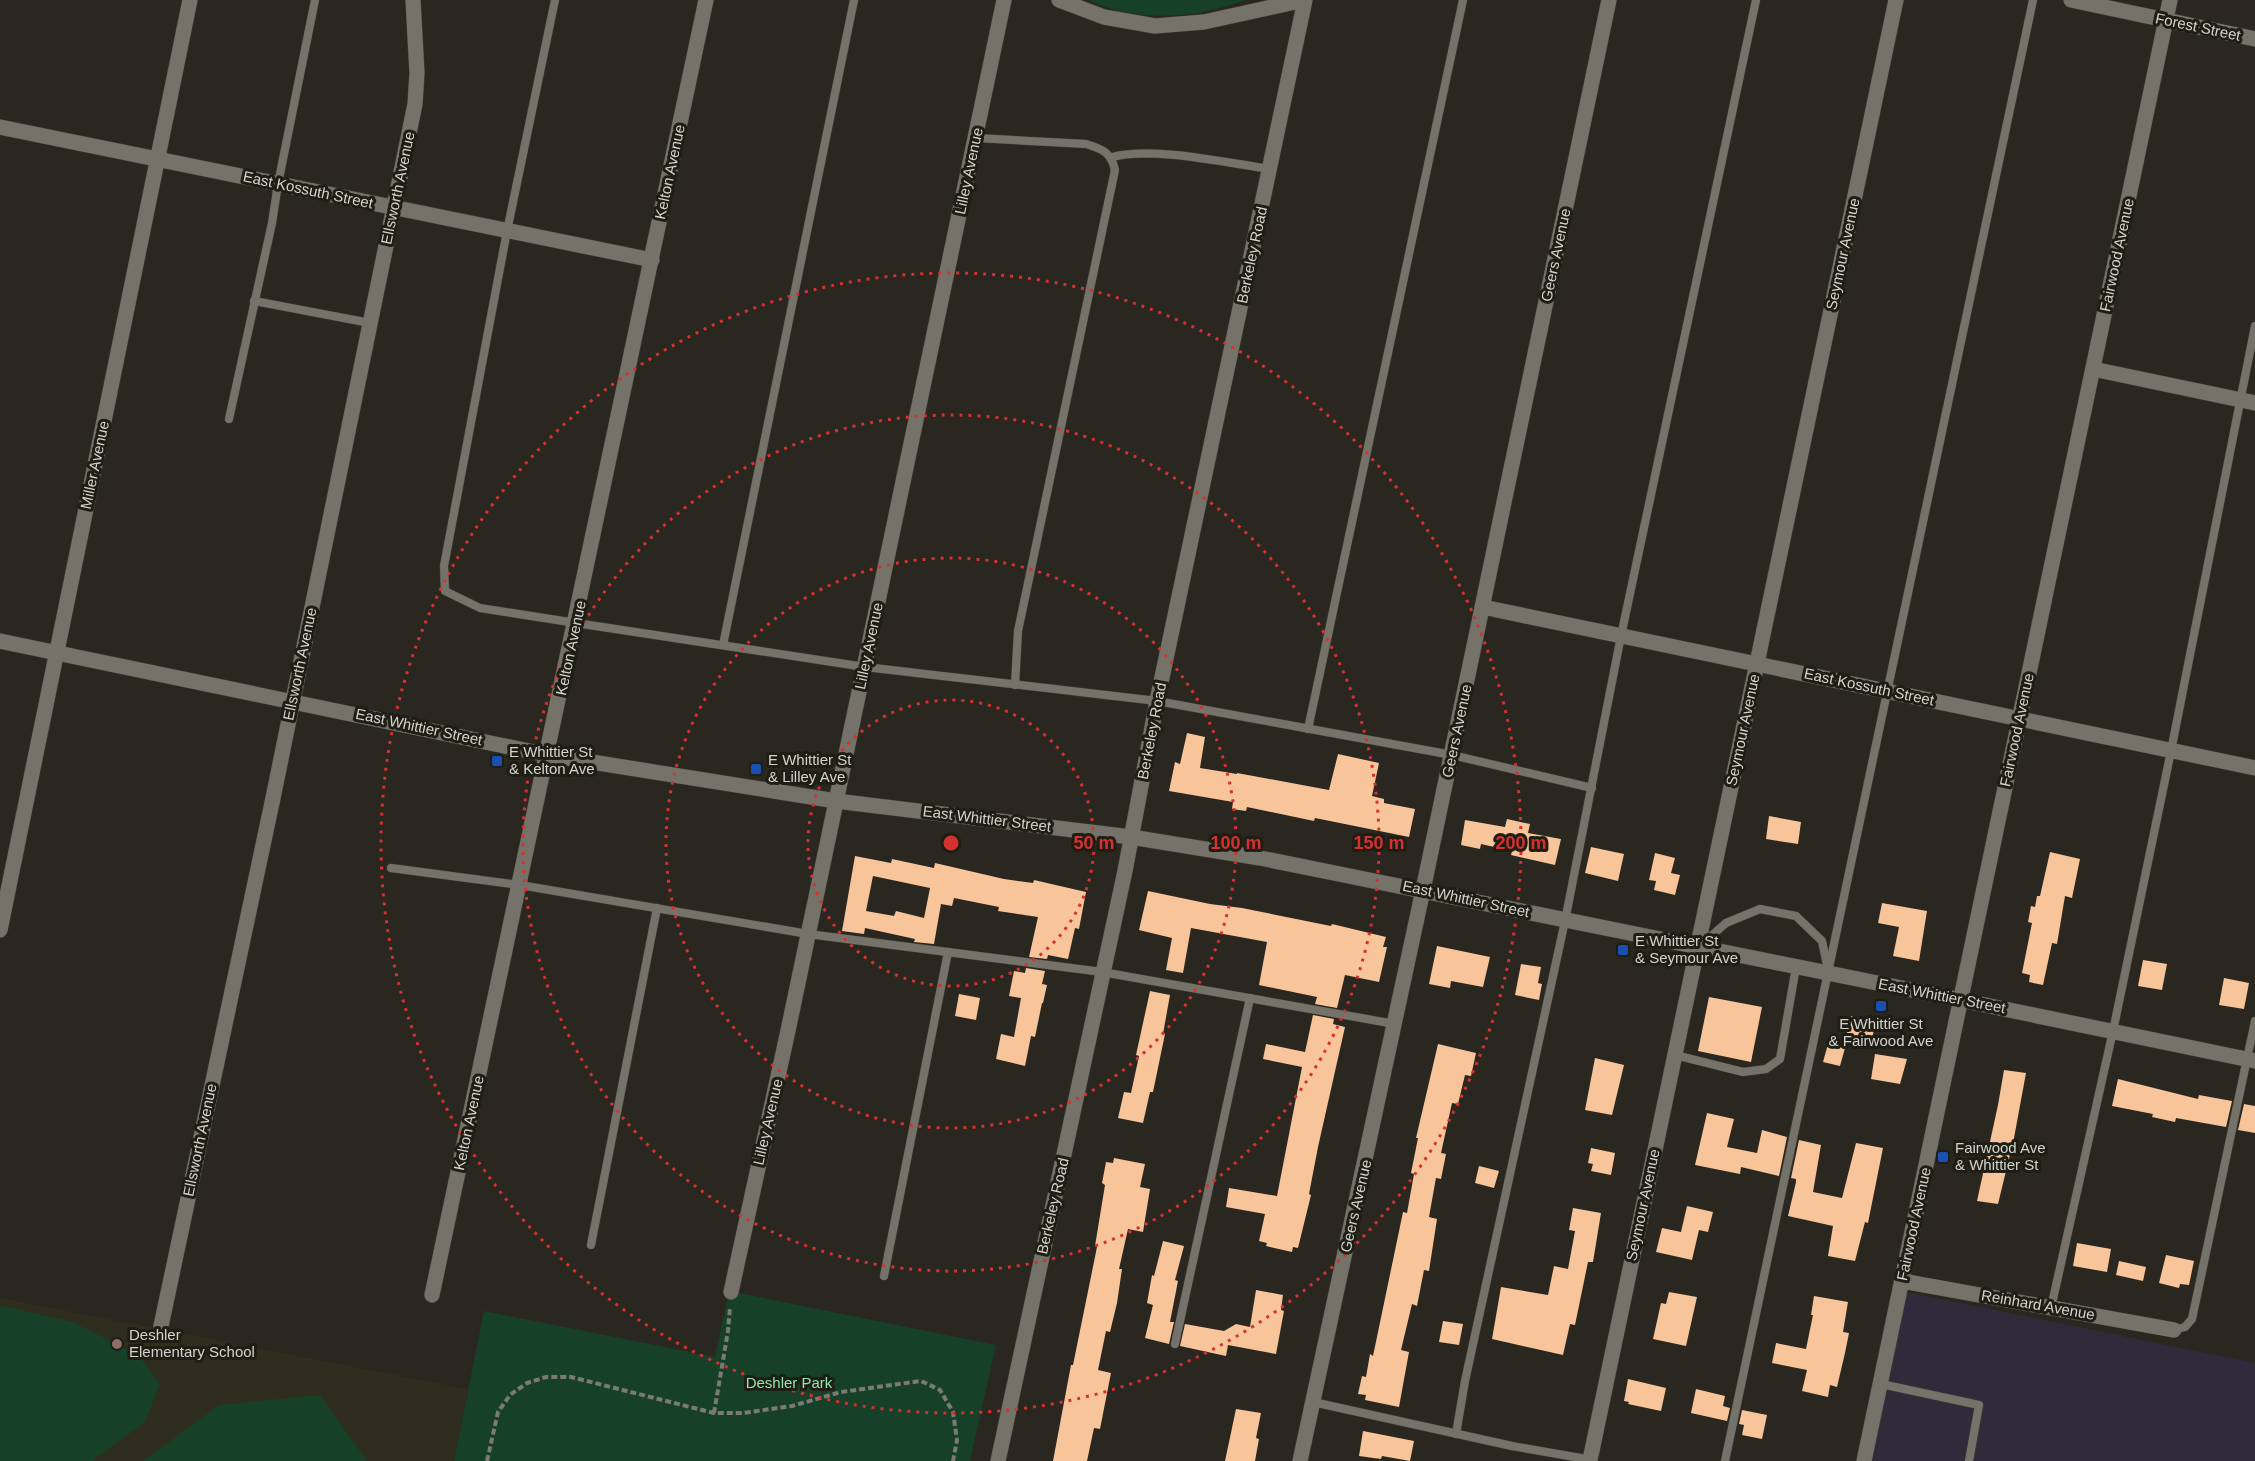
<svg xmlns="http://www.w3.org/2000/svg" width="2255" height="1461" viewBox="0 0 2255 1461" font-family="Arial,sans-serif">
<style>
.industrial{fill:#302b3b}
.built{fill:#2f2d1e}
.green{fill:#164128}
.building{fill:#f8c499;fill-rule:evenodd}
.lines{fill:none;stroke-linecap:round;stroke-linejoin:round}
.service-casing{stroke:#43433b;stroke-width:9}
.minor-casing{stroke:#43433b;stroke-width:16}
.tertiary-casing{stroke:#43433b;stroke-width:16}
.path{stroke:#7b7a73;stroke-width:4;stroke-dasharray:6 3;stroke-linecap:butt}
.service{stroke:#757369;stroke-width:8}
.minor{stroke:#757369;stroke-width:15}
.tertiary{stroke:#757369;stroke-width:15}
.ring{fill:none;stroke:#d63130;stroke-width:3;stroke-dasharray:3 6}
.transit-dot{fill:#1a4fb4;stroke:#1f1e15;stroke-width:2}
.education-dot{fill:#8d6e63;stroke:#1f1e15;stroke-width:2}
.labels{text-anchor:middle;stroke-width:6;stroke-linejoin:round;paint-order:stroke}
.street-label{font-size:15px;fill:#d3d3cd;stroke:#1f1e15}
.poi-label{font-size:15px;fill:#d3d3cd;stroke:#1f1e15;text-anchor:start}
.park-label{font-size:15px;fill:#90e4ae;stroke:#1f1e15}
.centre{fill:#d63130;stroke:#1f1e15;stroke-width:3}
.ring-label{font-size:18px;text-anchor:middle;font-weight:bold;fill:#d63130;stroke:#1f1e15;stroke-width:6;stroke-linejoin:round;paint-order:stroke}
</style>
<rect width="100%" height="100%" fill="#29271f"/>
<polygon class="industrial" points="1902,1291 2255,1363 2255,1461 1866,1461"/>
<polygon class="built" points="0,1298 468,1389 454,1461 0,1461"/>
<g class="green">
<path d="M 1088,0 L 1245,0 C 1195,19 1137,23 1088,0 Z"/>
<polygon points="729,1291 996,1345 970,1461 454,1461 484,1311 715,1357"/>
<polygon points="4,1306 73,1322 138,1355 160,1384 145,1422 92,1461 0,1461 0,1307"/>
<polygon points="320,1395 367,1461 143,1461 219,1405"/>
</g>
<g class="building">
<polygon points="1187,733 1205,737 1200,768 1237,774 1237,773 1329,790 1338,754 1379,763 1372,796 1384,799 1384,803 1415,809 1409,837 1315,818 1314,821 1247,807 1246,811 1232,809 1233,802 1169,791 1175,762 1180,764"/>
<polygon points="1769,816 1801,822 1798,844 1766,839"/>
<polygon points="1507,819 1530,824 1528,833 1561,839 1555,865 1511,855 1512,851 1481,844 1480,849 1461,845 1465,820 1505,827"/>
<polygon points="1591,847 1624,854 1618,881 1585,873"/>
<polygon points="2050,852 2080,859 2072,898 2065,896 2057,944 2052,943 2043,985 2029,982 2030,975 2022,973 2032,923 2028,922 2031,906 2035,907 2037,896 2040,896"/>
<polygon points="1655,853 1675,858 1671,873 1680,875 1675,895 1654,890 1656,881 1649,880"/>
<path d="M 855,856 L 891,863 L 892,859 L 934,868 L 935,863 L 1004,879 L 1033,883 L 1034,880 L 1086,892 L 1079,929 L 1075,928 L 1068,959 L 1048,955 L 1047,959 L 1029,957 L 1038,917 L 998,911 L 999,907 L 954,898 L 952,906 L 941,904 L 934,944 L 914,942 L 915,939 L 865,928 L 864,934 L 842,931 ZM 873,876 L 930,888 L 924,918 L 896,911 L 894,916 L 866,911 Z"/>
<polygon points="1148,891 1210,904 1242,908 1331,926 1332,924 1386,937 1383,947 1387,947 1379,982 1345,975 1337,1008 1315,1004 1317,997 1259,985 1267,942 1191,928 1183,973 1166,970 1172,938 1139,930"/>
<polygon points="1882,903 1927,911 1919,961 1893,956 1899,927 1878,923"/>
<polygon points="1437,946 1490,957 1483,987 1451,981 1450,988 1429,984"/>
<polygon points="2143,960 2167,964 2162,990 2138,986"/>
<polygon points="1521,964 1541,967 1538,983 1542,984 1539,1000 1515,995"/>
<polygon points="1026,968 1045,971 1042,984 1047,985 1043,1003 1042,1003 1035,1037 1031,1036 1025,1066 996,1059 1001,1034 1014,1037 1021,998 1009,996 1014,971 1025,973"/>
<polygon points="2224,978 2249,983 2244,1009 2219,1005"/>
<polygon points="1150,991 1170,995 1163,1034 1165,1034 1153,1092 1150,1092 1143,1123 1118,1118 1124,1092 1131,1093 1139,1056 1136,1055"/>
<polygon points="959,994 980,998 976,1020 955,1016"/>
<polygon points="1709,997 1762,1007 1751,1062 1698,1051"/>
<polygon points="1313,1015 1334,1019 1333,1024 1345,1027 1318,1147 1309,1194 1311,1195 1298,1248 1293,1247 1292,1252 1266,1246 1267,1243 1259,1241 1265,1214 1226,1207 1229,1188 1277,1196 1302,1067 1263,1059 1266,1044 1305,1052"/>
<polygon points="1851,1016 1876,1021 1871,1043 1846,1037"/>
<polygon points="1438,1044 1476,1053 1471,1076 1465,1075 1458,1104 1452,1103 1441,1153 1446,1154 1441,1179 1436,1178 1429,1217 1437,1219 1429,1271 1424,1270 1417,1306 1412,1304 1401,1350 1409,1352 1399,1407 1365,1400 1366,1395 1358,1394 1362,1376 1366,1377 1370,1354 1373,1356 1403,1212 1407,1213 1414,1174 1411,1173 1418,1138 1416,1138"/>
<polygon points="1828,1044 1845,1048 1840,1066 1823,1062"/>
<polygon points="1875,1054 1907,1059 1900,1084 1871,1079"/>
<polygon points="1595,1058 1624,1065 1612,1115 1585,1110"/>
<polygon points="2004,1070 2026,1073 2014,1138 1998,1204 1977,1201 1998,1105"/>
<polygon points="2118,1079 2198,1099 2199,1095 2232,1101 2226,1127 2176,1118 2175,1122 2152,1117 2153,1114 2112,1106"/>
<polygon points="2244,1104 2255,1106 2255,1133 2238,1130"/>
<polygon points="1707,1113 1734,1119 1727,1147 1757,1153 1762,1130 1787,1137 1779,1176 1741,1167 1740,1174 1695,1165"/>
<polygon points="1799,1140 1821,1145 1813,1192 1842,1198 1856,1143 1883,1148 1868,1223 1865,1222 1855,1261 1828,1256 1833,1226 1788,1216 1796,1182 1796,1179 1791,1178"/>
<polygon points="1591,1148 1615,1153 1611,1175 1591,1171 1593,1164 1588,1163"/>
<polygon points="1114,1158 1145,1164 1140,1187 1150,1189 1143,1232 1128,1229 1119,1269 1122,1269 1117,1303 1110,1332 1106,1331 1098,1370 1111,1373 1100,1429 1094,1428 1087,1461 1053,1461 1071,1365 1073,1365 1097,1247 1095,1246 1105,1185 1102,1183 1106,1162 1113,1163"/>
<polygon points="1479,1166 1499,1171 1494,1188 1475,1183"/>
<polygon points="1687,1206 1713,1212 1708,1232 1699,1230 1692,1260 1656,1252 1662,1228 1681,1232"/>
<polygon points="1573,1208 1601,1213 1593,1262 1588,1262 1575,1325 1570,1324 1563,1355 1492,1339 1501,1287 1548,1295 1554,1266 1568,1269 1575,1231 1569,1230"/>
<polygon points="1163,1241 1184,1246 1175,1280 1178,1281 1170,1322 1174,1322 1169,1344 1145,1338 1153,1305 1147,1303 1152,1275 1154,1276"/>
<polygon points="2077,1243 2111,1249 2107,1272 2073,1266"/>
<polygon points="2166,1255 2194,1261 2189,1285 2180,1284 2179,1288 2159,1283"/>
<polygon points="2119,1261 2146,1267 2143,1281 2116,1275"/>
<polygon points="1256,1290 1283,1295 1281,1310 1284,1311 1276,1354 1228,1345 1226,1356 1180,1346 1185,1324 1224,1331 1236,1324 1250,1327"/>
<polygon points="1669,1292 1697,1297 1686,1346 1653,1339 1661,1303 1666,1304"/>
<polygon points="1814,1296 1848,1302 1843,1332 1849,1333 1845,1353 1837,1387 1830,1385 1828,1397 1802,1391 1807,1370 1772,1363 1776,1343 1806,1349 1813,1315 1811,1315"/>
<polygon points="1443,1321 1463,1324 1459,1345 1439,1342"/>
<polygon points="1628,1379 1666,1388 1661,1411 1628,1404 1629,1402 1624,1401"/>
<polygon points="1696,1389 1725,1396 1723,1406 1730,1408 1727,1421 1691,1413"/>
<polygon points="1236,1409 1261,1413 1256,1438 1259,1439 1255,1461 1225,1461"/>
<polygon points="1742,1410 1767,1415 1762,1439 1742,1435 1744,1425 1739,1424"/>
<polygon points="1363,1431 1414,1441 1410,1461 1382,1456 1381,1459 1359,1456"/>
</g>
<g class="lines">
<g class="service-casing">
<g id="service">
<polyline points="555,0 507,231 444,566 445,591 480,608 576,623 865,667 1157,701 1452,755 1592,788"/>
<path d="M 975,138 L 1086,144 C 1102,149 1111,152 1115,170 L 1018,631 L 1015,685"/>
<path d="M 1112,157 C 1152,146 1227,163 1270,169"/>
<polyline points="254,301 370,323"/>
<polyline points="229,419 272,223 278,184 315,0"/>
<polyline points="723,645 854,0"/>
<polyline points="1308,729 1463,0"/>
<polyline points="391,868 520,885 808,934 1102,972 1395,1024"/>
<polyline points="1700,946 1726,923 1760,909 1796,916 1822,941 1828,970"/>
<polyline points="1675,1055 1743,1072 1766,1069 1780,1059 1796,967"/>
<polyline points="591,1245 657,908"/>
<polyline points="884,1276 948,952"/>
<polyline points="2051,1308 2113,1031 2171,751 2255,326"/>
<polyline points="2174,1330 2185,1327 2192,1319 2255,1021"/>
<polyline points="1175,1344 1250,998"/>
<polyline points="1881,1384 1979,1405 1969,1461"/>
<polyline points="1313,1402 1512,1446 1592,1460"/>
<polyline points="1456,1434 1465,1381 1565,921 1621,636 1756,0"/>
<polyline points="1725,1461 2033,0"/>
</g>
</g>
<g class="minor-casing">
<g id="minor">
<polyline points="1059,0 1104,17 1155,26 1204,22 1304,0"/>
<polyline points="2071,0 2255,39"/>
<polyline points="0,127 652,260"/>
<polyline points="2093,369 2255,403"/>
<polyline points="1483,607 2255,768"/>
<polyline points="0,930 190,0"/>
<polyline points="1961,1000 2255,1061"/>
<polyline points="1902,1281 2174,1330"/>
<polyline points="731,1292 789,1026 1004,0"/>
<polyline points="432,1295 706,0"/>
<polyline points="161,1326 273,798 415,104 417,73 413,0"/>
<polyline points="1590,1460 1896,0"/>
<polyline points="998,1461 1125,871 1157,701 1305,0"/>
<polyline points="1300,1461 1423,890 1609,0"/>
</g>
</g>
<g class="tertiary-casing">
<g id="tertiary">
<polyline points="0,641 548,755 836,801 1131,837 1260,858 1961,1000"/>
<polyline points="1864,1461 2170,0"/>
</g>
</g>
<g class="path">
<polyline points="714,1413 728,1331 730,1307"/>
<polyline points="487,1461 498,1412 510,1395 527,1383 546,1377 571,1377 714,1413 743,1413 792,1406 841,1392 921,1381 940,1390 953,1412 957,1440 953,1461"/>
</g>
<use href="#service" class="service"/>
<use href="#minor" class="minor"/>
<use href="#tertiary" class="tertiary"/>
</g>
<g class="ring">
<circle cx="951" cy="843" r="143"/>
<circle cx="951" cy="843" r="285"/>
<circle cx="951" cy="843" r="428"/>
<circle cx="951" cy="843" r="570"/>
</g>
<g class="transit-dot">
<rect x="491" y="755" width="12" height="12" rx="3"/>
<rect x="750" y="763" width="12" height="12" rx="3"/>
<rect x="1617" y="944" width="12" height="12" rx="3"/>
<rect x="1875" y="1000" width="12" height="12" rx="3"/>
<rect x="1937" y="1151" width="12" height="12" rx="3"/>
</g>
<circle class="education-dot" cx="117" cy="1344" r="6"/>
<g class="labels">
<g class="street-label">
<text transform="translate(2198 27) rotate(12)" y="5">Forest Street</text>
<text transform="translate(969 171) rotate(-78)" y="5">Lilley Avenue</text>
<text transform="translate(670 172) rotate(-78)" y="5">Kelton Avenue</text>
<text transform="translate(398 188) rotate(-78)" y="5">Ellsworth Avenue</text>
<text transform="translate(308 190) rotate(12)" y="5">East Kossuth Street</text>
<text transform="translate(1843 254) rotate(-78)" y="5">Seymour Avenue</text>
<text transform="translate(1252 255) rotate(-78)" y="5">Berkeley Road</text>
<text transform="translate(1556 255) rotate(-78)" y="5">Geers Avenue</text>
<text transform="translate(2117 255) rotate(-78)" y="5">Fairwood Avenue</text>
<text transform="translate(95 465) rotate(-78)" y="5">Miller Avenue</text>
<text transform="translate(869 646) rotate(-78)" y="5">Lilley Avenue</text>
<text transform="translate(571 648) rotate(-78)" y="5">Kelton Avenue</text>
<text transform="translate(300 664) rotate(-78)" y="5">Ellsworth Avenue</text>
<text transform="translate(1869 687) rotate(12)" y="5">East Kossuth Street</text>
<text transform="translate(419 727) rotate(12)" y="5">East Whittier Street</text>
<text transform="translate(1743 730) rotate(-78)" y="5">Seymour Avenue</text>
<text transform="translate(2017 730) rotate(-78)" y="5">Fairwood Avenue</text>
<text transform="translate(1152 731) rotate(-79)" y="5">Berkeley Road</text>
<text transform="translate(1457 731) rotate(-78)" y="5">Geers Avenue</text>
<text transform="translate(987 819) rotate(7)" y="5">East Whittier Street</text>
<text transform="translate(1466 899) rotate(12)" y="5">East Whittier Street</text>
<text transform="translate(1942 996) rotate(11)" y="5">East Whittier Street</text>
<text transform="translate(768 1122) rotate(-77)" y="5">Lilley Avenue</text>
<text transform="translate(469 1123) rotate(-78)" y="5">Kelton Avenue</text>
<text transform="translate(200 1140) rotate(-78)" y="5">Ellsworth Avenue</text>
<text transform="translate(1643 1205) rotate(-78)" y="5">Seymour Avenue</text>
<text transform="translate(1053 1206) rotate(-77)" y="5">Berkeley Road</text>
<text transform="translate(1356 1206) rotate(-77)" y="5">Geers Avenue</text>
<text transform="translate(1914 1224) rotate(-78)" y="5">Fairwood Avenue</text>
<text transform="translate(2038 1305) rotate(10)" y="5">Reinhard Avenue</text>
</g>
<g class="poi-label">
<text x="509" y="757">E Whittier St<tspan x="509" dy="17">&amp; Kelton Ave</tspan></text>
<text x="768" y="765">E Whittier St<tspan x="768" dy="17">&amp; Lilley Ave</tspan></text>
<text x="1635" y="946">E Whittier St<tspan x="1635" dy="17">&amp; Seymour Ave</tspan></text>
<text x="1881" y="1029" text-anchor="middle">E Whittier St<tspan x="1881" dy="17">&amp; Fairwood Ave</tspan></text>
<text x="1955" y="1153">Fairwood Ave<tspan x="1955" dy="17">&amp; Whittier St</tspan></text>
<text x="129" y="1340">Deshler<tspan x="129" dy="17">Elementary School</tspan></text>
</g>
<g class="park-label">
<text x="789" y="1388">Deshler Park</text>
</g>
</g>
<circle cx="951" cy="843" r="9" class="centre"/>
<g class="ring-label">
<text x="1094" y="849">50 m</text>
<text x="1236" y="849">100 m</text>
<text x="1379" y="849">150 m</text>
<text x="1521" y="849">200 m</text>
</g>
</svg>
